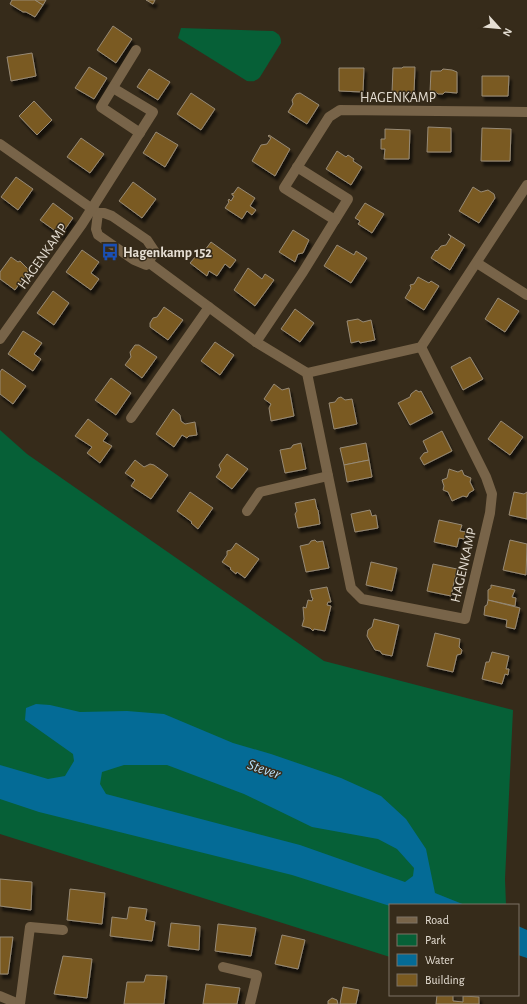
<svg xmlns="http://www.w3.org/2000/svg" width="527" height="1004" viewBox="0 0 527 1004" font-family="'Alegreya Sans',sans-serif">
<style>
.green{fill:#066037}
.water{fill:#046b96;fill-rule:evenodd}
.building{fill:#7a5a20;stroke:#978a76;filter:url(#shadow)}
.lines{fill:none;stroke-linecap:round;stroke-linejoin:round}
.minor{stroke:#786449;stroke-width:10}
.labels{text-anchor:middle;stroke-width:3;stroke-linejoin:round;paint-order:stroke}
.street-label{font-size:14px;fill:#e6dfd4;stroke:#362b1a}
.poi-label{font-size:14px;font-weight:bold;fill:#e6dfd4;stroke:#362b1a;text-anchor:start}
.water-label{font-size:15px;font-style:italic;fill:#b5ddf6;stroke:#362b1a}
</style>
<defs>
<filter id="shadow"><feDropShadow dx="2.5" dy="4.5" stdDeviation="1" flood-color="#0009"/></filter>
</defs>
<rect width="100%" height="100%" fill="#362b1a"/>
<g class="green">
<path d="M 181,28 L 273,31 C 279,34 281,36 281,43 L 260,77 C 256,81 253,82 247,81 L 178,38 Z"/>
<polygon points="0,430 27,454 324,661 513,710 505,879 506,905 390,905 390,957 0,834"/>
</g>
<g class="water">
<path d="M 36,704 L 50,705 L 80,712 L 127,711 L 164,714 L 233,743 L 271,754 L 341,778 L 381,796 L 406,819 L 426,849 L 435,893 L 465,905 L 390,905 L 390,906 L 292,875 L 39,812 L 0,799 L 0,765 L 48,779 L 65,776 L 74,761 L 73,754 L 25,720 L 26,708 ZM 124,765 L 167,765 L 244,794 L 312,827 L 378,839 L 397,849 L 414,868 L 413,876 L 405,882 L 300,845 L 106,794 L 100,784 L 102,772 Z"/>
<polygon points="518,926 527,930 527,958 518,955"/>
</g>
<g class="building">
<polygon points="12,0 35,0 43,5 35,17 26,12 23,12 10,4"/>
<polygon points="35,0 46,0 43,5"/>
<polygon points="146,0 155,0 153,4"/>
<polygon points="113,26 132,39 116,63 97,50"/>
<polygon points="32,53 36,76 11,81 7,57"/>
<polygon points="89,67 107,78 94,99 75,88"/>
<polygon points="403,67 415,67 414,93 392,93 393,68 402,68"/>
<polygon points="339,68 364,68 363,92 339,91"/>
<polygon points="149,69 170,82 158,100 137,87"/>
<polygon points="443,69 452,70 457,72 457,93 445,92 443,94 438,94 436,92 430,92 431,71 441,71"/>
<polygon points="482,76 509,76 508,96 482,96"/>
<polygon points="191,93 215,109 201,130 177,114"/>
<polygon points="300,93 319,105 307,124 288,112 293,104 292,100 296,94"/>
<polygon points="34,101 52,120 37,135 19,116"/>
<polygon points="428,127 451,128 451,152 427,152"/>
<polygon points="482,128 511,129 510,161 481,161"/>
<polygon points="385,129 410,130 409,159 384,159 385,149 381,149 381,139 385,139"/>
<polygon points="156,132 178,145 165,167 143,153"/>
<polygon points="269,135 290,149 275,176 252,161 261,145 267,144 271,138 268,136"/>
<polygon points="81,138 104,154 90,173 67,157"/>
<polygon points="337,151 346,157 348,155 354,159 353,161 362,167 351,185 326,169"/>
<polygon points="16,177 33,189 18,210 1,197"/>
<polygon points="133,182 156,199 142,218 119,201"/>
<polygon points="238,187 255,198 250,206 256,210 252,215 247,211 242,219 225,208 229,202 228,201 229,199 231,201 234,196 232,195 232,193 233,194"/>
<polygon points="473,187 481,192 488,190 494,194 495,198 479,223 459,211"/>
<polygon points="53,203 73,218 61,235 40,220"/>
<polygon points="365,203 384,214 372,233 358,224 360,221 355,218"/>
<polygon points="293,230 309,240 303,253 298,254 295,262 279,252"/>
<polygon points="448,234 465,245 450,270 431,258 436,250 437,251 441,246 446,245 451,237"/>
<polygon points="211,242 236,260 230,268 225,264 217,276 209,271 207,276 190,263 196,256 199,258"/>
<polygon points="337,245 354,255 356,251 367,258 351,283 324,266"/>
<polygon points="82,250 99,262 91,273 99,279 91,290 66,272"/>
<polygon points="11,257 18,262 20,261 29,270 15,290 0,279 0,272"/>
<polygon points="248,268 262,279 265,274 274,280 255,306 234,290"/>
<polygon points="418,277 429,283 431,281 439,286 424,310 405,298 411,288 410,285 414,284"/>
<polygon points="53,291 69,303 54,325 37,313"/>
<polygon points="498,298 519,311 505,332 485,319"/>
<polygon points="164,307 183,320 168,340 150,327 150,323 153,318 157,317"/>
<polygon points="295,309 314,323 300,342 281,329"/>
<polygon points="358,319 363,322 371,320 375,340 360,343 359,341 351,343 347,321"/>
<polygon points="23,331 42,343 34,354 41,359 33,371 8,354"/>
<polygon points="215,342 234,355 220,375 201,361"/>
<polygon points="135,345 139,345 157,357 142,378 125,365 131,357 130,352"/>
<polygon points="470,357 483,379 463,390 451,367"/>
<polygon points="2,369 26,386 13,404 0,394 0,372"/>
<polygon points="111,378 131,393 116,415 95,400"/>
<polygon points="274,384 282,390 289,388 294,416 271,421 269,408 271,404 264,399"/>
<polygon points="416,390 419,392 421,391 433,413 410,425 398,403 410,397 411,394"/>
<polygon points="341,397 345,400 352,399 357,424 334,429 329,403 335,402 338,398"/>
<polygon points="173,409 180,415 181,421 185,424 195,422 197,435 189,436 187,438 182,435 174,447 156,434"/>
<polygon points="88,419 108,434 103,441 112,446 100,463 87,453 92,447 75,436"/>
<polygon points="501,421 523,437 510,455 488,439"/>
<polygon points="442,431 452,451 424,465 420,458 424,453 428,452 423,441"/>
<polygon points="301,443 306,469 285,473 280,450 291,448 293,445"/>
<polygon points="366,443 369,460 344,465 340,448"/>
<polygon points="227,454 248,469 232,489 216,477 221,470 219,465"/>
<polygon points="135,460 144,467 150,464 154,465 168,475 151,499 131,486 135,480 125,473"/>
<polygon points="369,460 372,477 347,482 344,465"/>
<polygon points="449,469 458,472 462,470 464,475 471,478 470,482 474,490 469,493 467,497 463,496 452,501 448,492 443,490 444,486 442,480 447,478"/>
<polygon points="190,492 213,508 198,529 191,523 192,522 177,511"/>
<polygon points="514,492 524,494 527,492 527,519 509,515"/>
<polygon points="315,499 317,509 318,510 320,524 298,528 295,514 297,511 295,503"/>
<polygon points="370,510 372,516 376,515 378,528 355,532 351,514"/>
<polygon points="439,520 462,525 460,531 466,532 464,539 459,538 457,547 434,542"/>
<polygon points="315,540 317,542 323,541 329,568 306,572 300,546 309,544 311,541"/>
<polygon points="510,540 527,544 526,575 503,570"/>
<polygon points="236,543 259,559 245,578 237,572 236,574 230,569 231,568 222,562 227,555 227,551 231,550"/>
<polygon points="371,562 397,568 392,591 366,585"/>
<polygon points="433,564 457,569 451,596 427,591"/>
<polygon points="491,585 515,590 512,597 516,598 515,606 488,600 488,590 491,588"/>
<polygon points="327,587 331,602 328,602 327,605 331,606 325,631 314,629 313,631 310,628 302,626 304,619 303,607 306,608 308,600 312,601 313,598 312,598 310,590"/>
<polygon points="488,600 520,608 515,629 506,627 507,620 484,615 485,606 487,605"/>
<polygon points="374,619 399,625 392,656 382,654 380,651 375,650 367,636 368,630 372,627"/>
<polygon points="435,633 460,639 459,647 462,650 461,654 457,655 453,672 427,666"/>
<polygon points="492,652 509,656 506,669 509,669 508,675 505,674 502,684 482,679 486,662 489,662"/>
<polygon points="0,879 32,882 31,910 0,906"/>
<polygon points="70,889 105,893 102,924 67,920"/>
<polygon points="129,907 147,909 145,920 155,922 152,941 110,936 112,917 127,919"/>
<polygon points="171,923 200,926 199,950 168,946"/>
<polygon points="218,924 256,928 251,956 215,951"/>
<polygon points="282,935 305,940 298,969 275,964"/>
<polygon points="0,937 13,937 8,974 0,974"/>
<polygon points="63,956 92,959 87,998 54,994"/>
<polygon points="146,975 167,976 164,1004 124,1004 127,982 144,982"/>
<polygon points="206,984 240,988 237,1004 203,1004"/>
<polygon points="343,987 359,990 356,1004 340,1004"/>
<polygon points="437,995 453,995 453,1001 463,1002 463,996 479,997 479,1004 436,1004"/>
<polygon points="332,998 337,1000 338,1004 328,1004 328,1001"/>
</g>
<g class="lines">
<g class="minor">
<polyline points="136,50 101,107 140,133"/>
<polyline points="0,144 98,213 104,213 112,216 147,240 155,252 146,265 134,260 98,235 96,229 98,213"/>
<polyline points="297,167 348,199 335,220"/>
<polyline points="148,262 256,342 307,373 421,347 527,185"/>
<polyline points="477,263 527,295"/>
<polyline points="0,339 82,224 153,112 113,88"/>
<polyline points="256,342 303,272 335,220 284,188 329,117 340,110 527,112"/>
<polyline points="307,373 351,588 362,599 465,619 490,513 492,494 486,477 421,347"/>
<polyline points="131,418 209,307"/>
<polyline points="247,511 260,492 328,476"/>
<polyline points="223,967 257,975 250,1004"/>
<polyline points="0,996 19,1004"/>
<polyline points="20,1004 30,927 63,930"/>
</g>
</g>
<defs>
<g id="bus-bare" transform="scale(1.38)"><path d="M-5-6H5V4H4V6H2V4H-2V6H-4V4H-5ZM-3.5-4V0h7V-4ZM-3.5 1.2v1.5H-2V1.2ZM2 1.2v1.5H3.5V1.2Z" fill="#1a4fb4" stroke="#362b1a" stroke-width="2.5" paint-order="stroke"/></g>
</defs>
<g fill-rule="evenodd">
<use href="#bus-bare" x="110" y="252"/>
</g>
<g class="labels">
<g class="street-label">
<text x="398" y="102">HAGENKAMP</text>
<text transform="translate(42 256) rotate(-55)" y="5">HAGENKAMP</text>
<text transform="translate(463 565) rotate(-77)" y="5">HAGENKAMP</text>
</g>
<g class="poi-label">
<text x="123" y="257">Hagenkamp 152</text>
</g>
<g class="water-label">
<text transform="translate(264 769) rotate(19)" y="5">Stever</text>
</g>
</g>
<rect x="389" y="904" width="130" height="92" fill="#362b1a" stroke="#7c7364"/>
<rect x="397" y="917" width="20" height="6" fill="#786449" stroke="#7c7364"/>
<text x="425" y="924" font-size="12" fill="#e6dfd4">Road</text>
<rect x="397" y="934" width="20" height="12" fill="#066037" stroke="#7c7364"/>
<text x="425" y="944" font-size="12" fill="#e6dfd4">Park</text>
<rect x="397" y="954" width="20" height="12" fill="#046b96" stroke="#7c7364"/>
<text x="425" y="964" font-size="12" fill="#e6dfd4">Water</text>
<rect x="397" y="974" width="20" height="12" fill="#7a5a20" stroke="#7c7364"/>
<text x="425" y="984" font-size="12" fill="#e6dfd4">Building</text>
<g transform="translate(499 28) rotate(117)" stroke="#362b1a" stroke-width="3" paint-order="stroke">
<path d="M0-3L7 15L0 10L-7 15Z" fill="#e6dfd4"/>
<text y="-6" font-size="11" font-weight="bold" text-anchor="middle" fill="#e6dfd4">N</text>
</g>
</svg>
